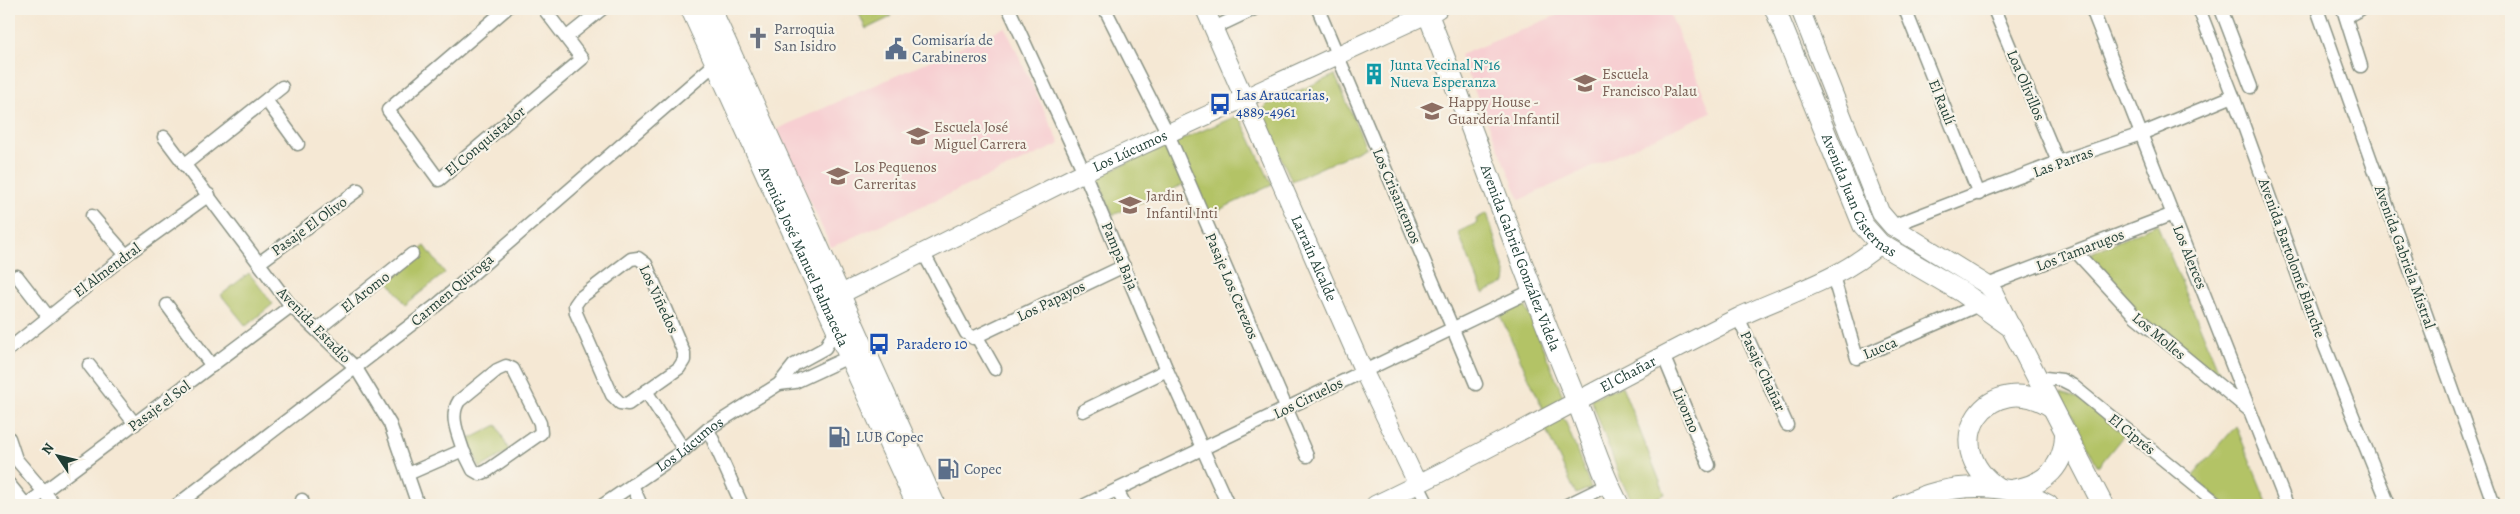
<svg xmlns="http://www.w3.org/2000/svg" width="2520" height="514" viewBox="0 0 2520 514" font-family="Alegreya,serif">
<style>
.built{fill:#f7cfd2}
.green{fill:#b3c366;stroke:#69804d}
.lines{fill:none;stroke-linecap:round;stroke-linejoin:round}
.street-casing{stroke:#8a9284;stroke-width:15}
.secondary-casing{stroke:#8a9284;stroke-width:20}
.primary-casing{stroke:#8a9284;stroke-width:22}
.street{stroke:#fff;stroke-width:12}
.secondary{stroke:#fff;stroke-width:18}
.primary{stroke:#fff;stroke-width:20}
.labels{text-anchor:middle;stroke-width:4.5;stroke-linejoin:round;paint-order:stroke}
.worship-label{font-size:15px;fill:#5b616d;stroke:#f7f3e8;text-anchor:start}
.service-label{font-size:15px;fill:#4e5e75;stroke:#f7f3e8;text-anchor:start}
.culture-label{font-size:15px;fill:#0d838f;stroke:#f7f3e8;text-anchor:start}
.education-label{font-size:15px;fill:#785e54;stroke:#f7f3e8;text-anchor:start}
.street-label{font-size:15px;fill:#1f3d34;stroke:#f7f3e8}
.transit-label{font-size:15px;fill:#164399;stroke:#f7f3e8;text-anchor:start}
</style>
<rect width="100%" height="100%" fill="#f7f3e8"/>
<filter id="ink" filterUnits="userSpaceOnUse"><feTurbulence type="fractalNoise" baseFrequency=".02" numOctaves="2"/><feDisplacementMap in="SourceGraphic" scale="10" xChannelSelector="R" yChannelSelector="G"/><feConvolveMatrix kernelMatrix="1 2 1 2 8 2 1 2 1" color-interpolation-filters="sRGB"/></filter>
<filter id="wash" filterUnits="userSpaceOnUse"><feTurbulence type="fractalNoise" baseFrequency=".0096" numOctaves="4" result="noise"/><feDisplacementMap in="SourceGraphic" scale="20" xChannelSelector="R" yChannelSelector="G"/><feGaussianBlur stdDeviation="1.12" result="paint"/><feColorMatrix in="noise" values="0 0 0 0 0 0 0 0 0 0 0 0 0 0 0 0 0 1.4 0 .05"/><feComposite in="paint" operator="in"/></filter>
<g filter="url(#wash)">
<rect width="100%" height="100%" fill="#f5e8d4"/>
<g class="built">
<polygon points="1572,9 1668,9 1711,112 1520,200 1460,55"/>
<polygon points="1005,27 1060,144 831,247 777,129"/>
</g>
<g class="green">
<polygon points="857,9 888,9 891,17 866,29"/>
<polygon points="1335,75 1366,147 1292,181 1261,116 1266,105"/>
<polygon points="1234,117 1241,119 1272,185 1208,215 1192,181 1113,215 1098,181 1102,174"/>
<polygon points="1487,213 1506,276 1505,283 1483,293 1458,232 1477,223 1476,219"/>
<polygon points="2157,224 2225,386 2128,313 2082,257"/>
<polygon points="425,246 445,273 405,305 386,277"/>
<polygon points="249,273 273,304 246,326 221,295"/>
<polygon points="1519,305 1526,307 1563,396 1560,404 1544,411 1500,315"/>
<polygon points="1622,386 1665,494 1644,503 1633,502 1621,480 1591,399"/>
<polygon points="2061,393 2078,398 2124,435 2098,467"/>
<polygon points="1561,417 1565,420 1591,488 1576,494 1543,424"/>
<polygon points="497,425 509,451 480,468 468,440"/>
<polygon points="2236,426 2268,505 2227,505 2192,477"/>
</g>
</g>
<g filter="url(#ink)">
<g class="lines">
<g class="street-casing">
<g id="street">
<polyline points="506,9 388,110 439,180 582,59 544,9"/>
<polyline points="1009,9 1084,172 1167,370 1228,505"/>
<polyline points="1105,9 1168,134 1307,456"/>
<polyline points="1318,9 1476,384"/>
<polyline points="1905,9 1979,194"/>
<polyline points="1994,9 2058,162"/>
<polyline points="2092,9 2287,505"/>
<polyline points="2199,9 2233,96 2313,317 2389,505"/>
<polyline points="2221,9 2251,87"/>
<polyline points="2317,9 2494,505"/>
<polyline points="2343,9 2361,66"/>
<polyline points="2346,17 2361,9"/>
<polyline points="1214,28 1254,9"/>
<polyline points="567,37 602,9"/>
<polyline points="266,100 298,144"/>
<polyline points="164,137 291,306 356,368 390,424 418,505"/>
<polyline points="184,165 282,87"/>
<polyline points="92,216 126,255"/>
<polyline points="1892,226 2058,162 2141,134 2233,96"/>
<polyline points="923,252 966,333 973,338 1124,266"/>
<polyline points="2076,252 2135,316 2249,410"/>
<polygon points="638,258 646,264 684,353 684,360 679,368 628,404 620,403 612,395 576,313 575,305 580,298 631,259"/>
<polyline points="259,263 358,190"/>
<polyline points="17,276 48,316"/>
<polyline points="1833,276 1857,358 1981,304"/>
<polyline points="1987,285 2173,214"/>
<polyline points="167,305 212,366"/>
<polyline points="1738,317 1787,425"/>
<polyline points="318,329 412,254"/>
<polyline points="977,337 995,369"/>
<polyline points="9,349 126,255 209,195"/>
<polyline points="1663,355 1709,465"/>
<polyline points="89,365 135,424"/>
<polyline points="2037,377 2062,380 2072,385 2219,505"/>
<polyline points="779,384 795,382 855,354"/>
<polyline points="646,391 684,450"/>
<polyline points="1083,411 1167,370"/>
<polyline points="708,429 742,505"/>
<polyline points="9,438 16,459 55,505"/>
<path d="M 408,474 L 463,450 L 473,470 L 480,474 L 487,471 L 541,433 L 540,423 L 513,369 L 506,366 L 497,370 L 459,401 C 449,416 458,434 463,450"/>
<polyline points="9,484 26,505"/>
<polyline points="632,485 641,505"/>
<polyline points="1418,485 1428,505"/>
<polyline points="1117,490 1125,505"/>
<polyline points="302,500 303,505"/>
<polyline points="26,505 291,306"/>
<polyline points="177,505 438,304 716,63"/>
<path id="s1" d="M 603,505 L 684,450 L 708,429 L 779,384 L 794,365 L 825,348 L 836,329"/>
<polyline points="1085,505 1531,291"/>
<polyline points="1567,505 1608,485"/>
</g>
</g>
<g class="secondary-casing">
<g id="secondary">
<path id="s2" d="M 1205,9 L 1364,372 L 1418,485"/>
<polyline points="1800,9 1880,212 1892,226 1987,285 1994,293 2011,327"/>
<path id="s3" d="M 827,301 L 1084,172 L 1438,9"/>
<path id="s4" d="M 1375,505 C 1498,447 1616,377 1739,317 C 1787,294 1840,280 1880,244"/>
</g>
</g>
<g class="primary-casing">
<g id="primary">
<path id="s5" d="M 691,9 L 917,505"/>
<polyline points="711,9 935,505"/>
<path id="s6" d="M 1426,9 C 1476,138 1522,269 1575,397 C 1590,433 1600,471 1619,505"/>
<path id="s7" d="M 1775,9 L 1863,225 L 1880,244 L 1962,292 L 2011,327 L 2103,505"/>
<path d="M 1998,488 C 1934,445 1989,366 2052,407"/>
<path d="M 2012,490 C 2045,485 2066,466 2065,431"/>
<path d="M 1903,505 C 1949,482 2004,480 2048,505"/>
</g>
</g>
<use href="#street" class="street"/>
<use href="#secondary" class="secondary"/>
<use href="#primary" class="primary"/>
</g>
</g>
<defs>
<g id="church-bare" transform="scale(1.725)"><path d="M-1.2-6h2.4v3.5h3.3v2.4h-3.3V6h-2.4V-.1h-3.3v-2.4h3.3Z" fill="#6b7280" stroke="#f7f3e8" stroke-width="2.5" paint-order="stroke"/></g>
<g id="civic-bare" transform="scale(1.725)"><path d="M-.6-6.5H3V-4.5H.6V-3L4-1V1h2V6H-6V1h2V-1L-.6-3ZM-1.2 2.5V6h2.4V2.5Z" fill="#5c6f8a" stroke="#f7f3e8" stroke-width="2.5" paint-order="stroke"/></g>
<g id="building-bare" transform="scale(1.725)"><path d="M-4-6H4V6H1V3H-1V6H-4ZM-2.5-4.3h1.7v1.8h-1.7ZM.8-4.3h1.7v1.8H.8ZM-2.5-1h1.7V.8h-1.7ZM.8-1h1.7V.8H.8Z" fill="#0f9aa8" stroke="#f7f3e8" stroke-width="2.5" paint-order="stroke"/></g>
<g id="school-bare" transform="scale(1.725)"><path d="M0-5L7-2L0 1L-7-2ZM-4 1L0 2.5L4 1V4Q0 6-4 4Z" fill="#8d6e63" stroke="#f7f3e8" stroke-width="2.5" paint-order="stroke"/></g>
<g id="bus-bare" transform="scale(1.725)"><path d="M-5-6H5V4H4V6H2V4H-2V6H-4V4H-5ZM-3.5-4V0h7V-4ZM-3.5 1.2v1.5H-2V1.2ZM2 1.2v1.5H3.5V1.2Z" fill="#1a4fb4" stroke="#f7f3e8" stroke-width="2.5" paint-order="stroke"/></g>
<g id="fuel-bare" transform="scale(1.725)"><path d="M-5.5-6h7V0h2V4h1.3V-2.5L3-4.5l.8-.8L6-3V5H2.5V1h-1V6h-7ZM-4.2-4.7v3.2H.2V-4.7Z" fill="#5c6f8a" stroke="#f7f3e8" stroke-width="2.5" paint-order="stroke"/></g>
</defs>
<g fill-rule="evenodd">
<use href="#church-bare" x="758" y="38"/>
<use href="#civic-bare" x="896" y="49"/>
<use href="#building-bare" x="1374" y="74"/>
<use href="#school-bare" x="1585" y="83"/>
<use href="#bus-bare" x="1220" y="104"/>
<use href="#school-bare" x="1432" y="111"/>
<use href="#school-bare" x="918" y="136"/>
<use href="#school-bare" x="838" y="176"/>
<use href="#school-bare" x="1130" y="205"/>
<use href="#bus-bare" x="879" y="344"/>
<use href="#fuel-bare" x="839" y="437"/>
<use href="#fuel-bare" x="948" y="469"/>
</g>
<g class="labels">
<g class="worship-label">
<text x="774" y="34">Parroquia<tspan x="774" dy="17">San Isidro</tspan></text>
</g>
<g class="service-label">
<text x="912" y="45">Comisaría de<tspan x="912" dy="17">Carabineros</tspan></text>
<text x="856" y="442">LUB Copec</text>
<text x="964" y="474">Copec</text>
</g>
<g class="culture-label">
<text x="1390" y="70">Junta Vecinal N°16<tspan x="1390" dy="17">Nueva Esperanza</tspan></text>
</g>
<g class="education-label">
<text x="1602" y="79">Escuela<tspan x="1602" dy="17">Francisco Palau</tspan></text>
<text x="1448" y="107">Happy House -<tspan x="1448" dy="17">Guardería Infantil</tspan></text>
<text x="934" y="132">Escuela José<tspan x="934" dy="17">Miguel Carrera</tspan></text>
<text x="854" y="172">Los Pequenos<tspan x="854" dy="17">Carreritas</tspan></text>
<text x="1146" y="201">Jardin<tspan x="1146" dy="17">Infantil Inti</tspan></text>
</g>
<g class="street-label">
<text transform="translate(2026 85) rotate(67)" y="5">Loa Olivillos</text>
<text transform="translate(1942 102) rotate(68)" y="5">El Raulí</text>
<text transform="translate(485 141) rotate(-40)" y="5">El Conquistador</text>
<text dy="5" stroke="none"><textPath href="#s3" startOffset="338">Los Lúcumos</textPath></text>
<text transform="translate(2063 162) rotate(-20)" y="5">Las Parras</text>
<text dy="5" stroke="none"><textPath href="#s7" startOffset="206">Avenida Juan Cisternas</textPath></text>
<text transform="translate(1397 196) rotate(67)" y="5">Los Crisantemos</text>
<text transform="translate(309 226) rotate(-36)" y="5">Pasaje El Olivo</text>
<text transform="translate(2080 250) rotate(-21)" y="5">Los Tamarugos</text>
<text transform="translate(1120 256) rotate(67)" y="5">Pampa Baja</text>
<text dy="5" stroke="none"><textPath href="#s5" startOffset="272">Avenida José Manuel Balmaceda</textPath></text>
<text transform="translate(2190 257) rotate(68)" y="5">Los Alerces</text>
<text transform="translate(2405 257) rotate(70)" y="5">Avenida Gabriela Mistral</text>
<text dy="5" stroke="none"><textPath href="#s2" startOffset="272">Larraín Alcalde</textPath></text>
<text dy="5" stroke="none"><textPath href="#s6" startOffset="266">Avenida Gabriel González Videla</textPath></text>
<text transform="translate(2292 258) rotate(70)" y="5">Avenida Bartolomé Blanche</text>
<text transform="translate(107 270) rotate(-37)" y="5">El Almendral</text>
<text transform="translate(1232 286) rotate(67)" y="5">Pasaje Los Cerezos</text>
<text transform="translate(452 290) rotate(-40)" y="5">Carmen Quiroga</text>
<text transform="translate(365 292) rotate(-38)" y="5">El Aromo</text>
<text transform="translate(659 299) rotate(65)" y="5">Los Viñedos</text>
<text transform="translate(1051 301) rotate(-26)" y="5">Los Papayos</text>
<text transform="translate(314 325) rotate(46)" y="5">Avenida Estadio</text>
<text transform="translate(2159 336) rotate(40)" y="5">Los Molles</text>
<text transform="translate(1880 348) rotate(-23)" y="5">Lucca</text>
<text transform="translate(1763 371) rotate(65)" y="5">Pasaje Chañar</text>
<text dy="5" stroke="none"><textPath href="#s4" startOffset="285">El Chañar</textPath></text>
<text transform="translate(1308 398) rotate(-26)" y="5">Los Ciruelos</text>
<text transform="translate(159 406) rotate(-37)" y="5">Pasaje el Sol</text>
<text transform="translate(1686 410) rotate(67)" y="5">Livorno</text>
<text transform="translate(2132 434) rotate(39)" y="5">El Ciprés</text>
<text dy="5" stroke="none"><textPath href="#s1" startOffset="106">Los Lúcumos</textPath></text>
</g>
<g class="transit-label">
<text x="1236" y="100">Las Araucarias,<tspan x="1236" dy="17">4889-4961</tspan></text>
<text x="896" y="349">Paradero 10</text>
</g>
</g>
<rect width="2520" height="514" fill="none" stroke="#f7f3e8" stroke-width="30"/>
<g transform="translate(58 456) rotate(305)" stroke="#f7f3e8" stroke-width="4" paint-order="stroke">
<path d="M0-4L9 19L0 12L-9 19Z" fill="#1f3d34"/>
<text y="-8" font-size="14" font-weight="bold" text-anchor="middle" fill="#1f3d34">N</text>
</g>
</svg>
